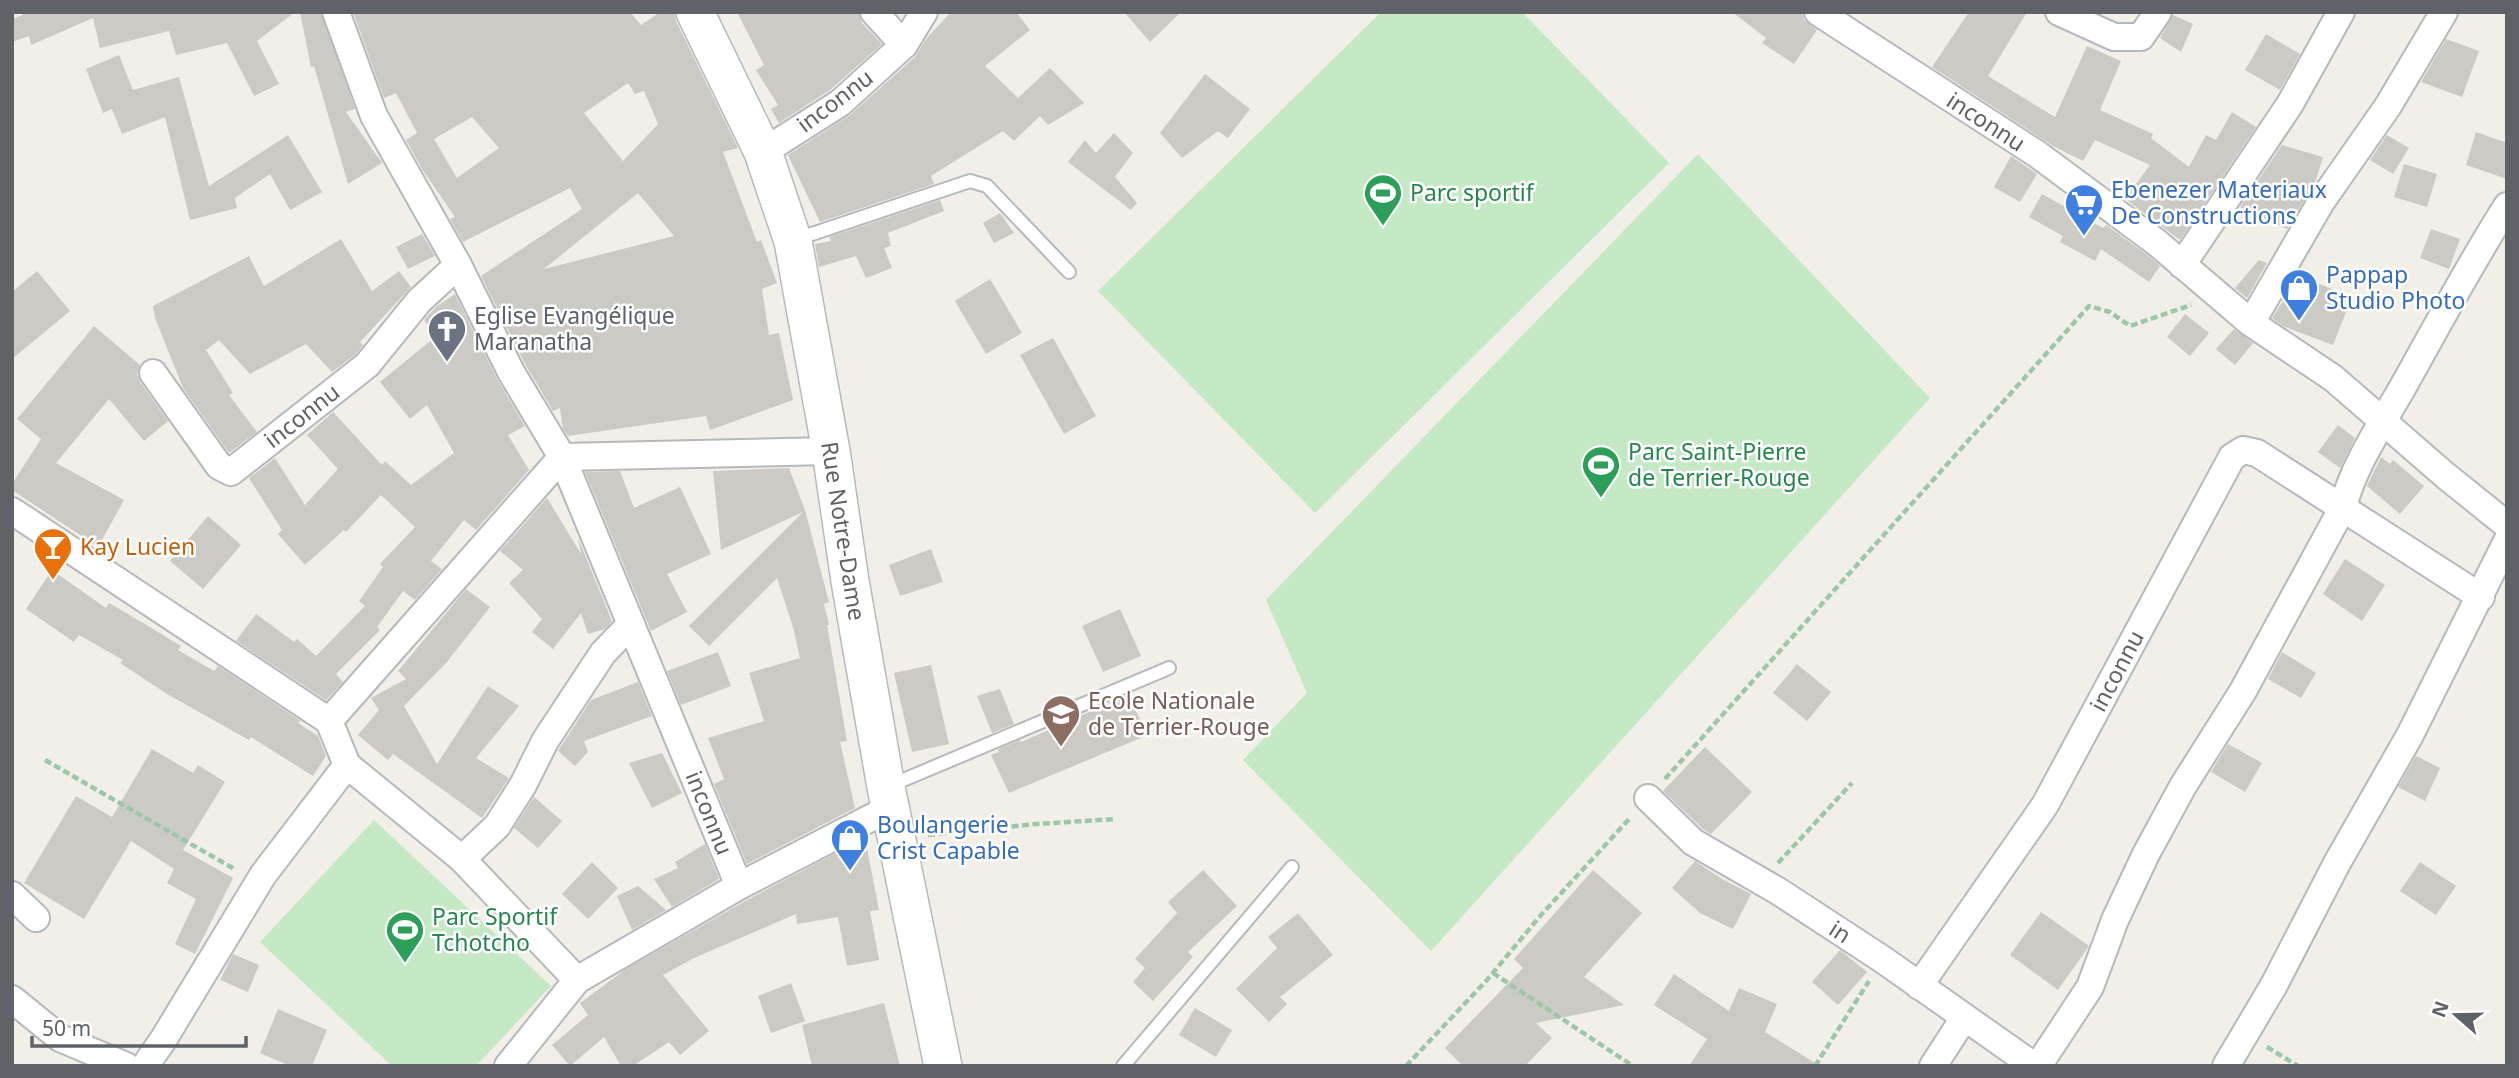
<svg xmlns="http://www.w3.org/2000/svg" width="2519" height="1078" viewBox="0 0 2519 1078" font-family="'Noto Sans',sans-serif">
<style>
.grass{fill:#c5e8c5}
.building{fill:#cccac5;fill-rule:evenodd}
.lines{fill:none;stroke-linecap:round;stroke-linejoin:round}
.lane-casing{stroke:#b5b8bc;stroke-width:16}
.street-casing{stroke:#b5b8bc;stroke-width:30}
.secondary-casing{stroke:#b6babf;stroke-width:40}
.path{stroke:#9cc7a9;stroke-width:4.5;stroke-dasharray:7 3.5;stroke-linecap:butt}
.lane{stroke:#fff;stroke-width:12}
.street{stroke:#fff;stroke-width:26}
.secondary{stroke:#fff;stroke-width:37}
.labels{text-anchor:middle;stroke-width:5;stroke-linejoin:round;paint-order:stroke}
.street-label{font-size:23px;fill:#5f6368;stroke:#fff}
.shop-label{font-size:23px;fill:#366cbe;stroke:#fff;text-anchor:start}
.leisure-label{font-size:23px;fill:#27864d;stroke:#fff;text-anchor:start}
.worship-label{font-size:23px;fill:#5b616d;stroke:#fff;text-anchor:start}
.food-label{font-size:23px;fill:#c56008;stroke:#fff;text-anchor:start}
.education-label{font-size:23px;fill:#785e54;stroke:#fff;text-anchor:start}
</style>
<rect width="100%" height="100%" fill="#f1efe8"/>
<g class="grass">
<polygon points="1381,12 1522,12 1669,163 1315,513 1098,291"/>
<polygon points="1698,154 1930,398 1431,951 1243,760 1307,693 1266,600"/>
<polygon points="374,820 551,986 476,1066 392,1066 260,942"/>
</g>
<g class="building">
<polygon points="22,12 295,12 257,41 279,84 254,96 227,43 176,55 169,31 100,48 93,18 31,45 29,36 12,42 12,19 23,15"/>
<polygon points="300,12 321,12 355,109 346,112 382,163 348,184 314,66 311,67"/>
<path d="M 353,12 L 630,12 L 641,25 L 660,12 L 674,12 L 676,21 L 738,148 L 723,152 L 757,242 L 761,240 L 777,283 L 762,289 L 769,335 L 779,333 L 793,400 L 710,430 L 706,416 L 568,436 L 563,429 L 560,408 L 553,411 L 525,364 L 481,276 L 582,209 L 570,188 L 463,242 L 450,219 L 455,217 L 422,169 L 406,140 L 417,133 L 396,93 L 384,98 ZM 628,83 L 635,94 L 644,91 L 658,124 L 623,161 L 584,113 ZM 472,117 L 499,148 L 457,178 L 434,139 ZM 638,193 L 674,236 L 544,269 Z"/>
<polygon points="737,12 859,12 862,23 882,44 830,90 779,123 771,109 778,105 756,70 764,65"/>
<polygon points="951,12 1016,12 1030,30 985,66 1018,98 1050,68 1084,103 1048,125 1040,116 1014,141 1003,131 931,176 934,184 820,222 788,155 850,115 915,57 926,39"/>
<polygon points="1124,12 1181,12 1150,42"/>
<polygon points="1732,12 1802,12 1804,20 1817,30 1794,64 1762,43 1766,38"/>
<polygon points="1969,12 2027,12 1988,76 2055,117 2087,46 2121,61 2100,110 2153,134 2151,138 2189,167 2206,135 2216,140 2232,112 2256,127 2180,240 2125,199 2150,165 2095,140 2083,161 2053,146 1932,67"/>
<polygon points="2173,15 2193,24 2181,52 2160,38"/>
<polygon points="2266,34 2300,54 2280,90 2245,70"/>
<polygon points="2446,39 2479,51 2462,97 2421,82"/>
<polygon points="119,55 133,90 179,77 209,186 288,135 322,192 290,210 270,174 235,198 237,208 190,220 165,117 122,134 112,109 103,113 86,69"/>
<polygon points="1205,74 1250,109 1228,138 1218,131 1182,158 1160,133"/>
<polygon points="2476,132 2507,143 2507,179 2466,165"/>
<polygon points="1114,133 1133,153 1115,177 1137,203 1131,210 1068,162 1085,140 1096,153"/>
<polygon points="2387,135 2409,148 2393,174 2370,160"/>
<polygon points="2282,145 2323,157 2315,183 2287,229 2240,207"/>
<polygon points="2011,156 2037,174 2020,202 1994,187"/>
<polygon points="2404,164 2437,174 2427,207 2394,197"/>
<polygon points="2042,194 2103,228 2106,225 2146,254 2160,266 2149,282 2101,249 2095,261 2060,242 2063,236 2029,217"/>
<polygon points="940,200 944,211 888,233 891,246 884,248 892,268 866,278 856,256 819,267 815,244 831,241 829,237"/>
<polygon points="1000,213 1014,233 994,243 983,223"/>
<polygon points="2431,229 2460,239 2449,269 2420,258"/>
<polygon points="422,234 435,256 408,269 396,247"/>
<polygon points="341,239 372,291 399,271 411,287 360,342 363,345 356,354 332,372 306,344 250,374 219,340 206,350 233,393 229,395 257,432 229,453 183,388 155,318 153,306 249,256 264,286"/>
<polygon points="2259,260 2267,263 2247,298 2235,288"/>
<polygon points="37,271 70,311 12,359 12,292"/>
<polygon points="2299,276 2352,297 2333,345 2283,326 2272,318"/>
<polygon points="990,279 1022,333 986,354 955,301"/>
<polygon points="455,294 497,379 525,426 508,435 529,470 476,530 464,520 431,561 442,569 415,600 403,591 377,627 380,630 336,674 343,682 326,700 236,641 256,614 294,642 297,639 316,656 365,606 359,601 383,567 380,564 415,527 381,495 346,532 344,530 305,565 278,534 282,530 249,478 275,458 305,505 338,469 307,435 333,412 382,465 385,461 411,485 454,453 427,405 410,419 380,382 435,337 424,320 437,306"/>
<polygon points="2185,314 2209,333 2190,356 2167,337"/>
<polygon points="94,326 140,365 137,374 140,382 168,421 144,441 109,399 56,463 124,500 98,547 12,490 12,484 41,439 17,419"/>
<polygon points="2234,329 2253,343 2235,365 2216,349"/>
<polygon points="1053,338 1096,416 1064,434 1020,355"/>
<polygon points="2338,425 2355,438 2340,468 2318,452"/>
<polygon points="2381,457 2390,464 2393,460 2424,486 2400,514 2367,486"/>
<polygon points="789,468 805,510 829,602 824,604 829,625 827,625 847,741 840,742 855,808 747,864 714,784 724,779 708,738 764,721 749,673 800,658 793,627 777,578 709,646 689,626 803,512 721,550 713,471"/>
<polygon points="620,471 634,508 680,487 711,554 667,574 687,612 651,631 585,472"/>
<polygon points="547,498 581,554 578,538 612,621 605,629 588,634 581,613 553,649 532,632 542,619 509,583 523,570 500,551"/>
<polygon points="208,516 241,545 203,589 170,561"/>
<polygon points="931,549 943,582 900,596 889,565"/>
<polygon points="2345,559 2385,585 2362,621 2323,594"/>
<polygon points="52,570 106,608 109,603 145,624 181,646 178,650 214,671 218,666 301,721 298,723 318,736 326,756 313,776 251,737 249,740 167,694 120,663 123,660 79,635 74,642 26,609"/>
<polygon points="466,589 490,607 447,662 404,706 437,764 488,686 519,706 476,758 509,778 482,818 393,754 388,760 358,735 379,710 371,698 406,679 398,671"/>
<polygon points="1120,609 1141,656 1103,672 1082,626"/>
<polygon points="718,652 731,686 681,705 667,671"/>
<polygon points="2282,652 2316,673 2301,698 2268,679"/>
<polygon points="1797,664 1831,692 1807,721 1773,693"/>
<polygon points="931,665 949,744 912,752 894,673"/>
<polygon points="638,682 652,716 584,741 588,752 575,766 558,751 591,700"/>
<polygon points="1000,689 1014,724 992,733 977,696"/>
<polygon points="1128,695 1148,735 1009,793 991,755 999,752 998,749 1020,740 1021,742"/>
<polygon points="2228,744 2262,763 2245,792 2211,772"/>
<polygon points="1705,747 1752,792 1711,834 1703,829 1663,791"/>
<polygon points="152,749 193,773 198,765 225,782 183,850 233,878 195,954 175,944 196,899 167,883 174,869 131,841 84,919 24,883 76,796 112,817"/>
<polygon points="662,753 682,793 652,808 629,763"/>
<polygon points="2416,756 2440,768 2425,801 2398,787"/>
<polygon points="534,797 562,821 538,848 514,828"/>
<polygon points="865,838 879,910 870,911 879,960 847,966 838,917 797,924 796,914 694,958 663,975 709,1031 680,1055 669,1042 633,1066 621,1066 604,1037 570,1066 552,1045 588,1015 580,1003 626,969 747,900"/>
<polygon points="705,844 719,879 672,907 654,879 678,868 675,862"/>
<polygon points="1695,861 1722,879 1751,894 1733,929 1700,913 1672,888"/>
<polygon points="592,862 618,888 588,919 562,894"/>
<polygon points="2420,862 2456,886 2436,915 2400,891"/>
<polygon points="1203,870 1237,906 1188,952 1193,957 1153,1001 1133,982 1145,968 1135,959 1177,913 1168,902"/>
<polygon points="1593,870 1642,913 1584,977 1624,1005 1536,1023 1552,1038 1525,1066 1463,1066 1445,1048 1523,968 1514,959"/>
<polygon points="638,886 666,910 632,930 617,896"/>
<polygon points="2041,912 2089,946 2058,990 2010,955"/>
<polygon points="1298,913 1333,955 1280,997 1287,1004 1269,1022 1236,989 1277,948 1268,937"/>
<polygon points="1840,950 1867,972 1838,1005 1812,982"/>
<polygon points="233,954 259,965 248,992 220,980"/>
<polygon points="1674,974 1729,1011 1739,988 1777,1004 1765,1032 1820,1066 1689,1066 1707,1039 1654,1005"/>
<polygon points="791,983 805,1021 771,1033 758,996"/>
<polygon points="884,1003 900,1066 812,1066 802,1025"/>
<polygon points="1195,1008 1232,1030 1216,1057 1179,1035"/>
<polygon points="278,1009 327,1030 312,1066 290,1066 260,1053"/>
</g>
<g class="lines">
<g class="lane-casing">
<g id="lane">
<polyline points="794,240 970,181 987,186 1069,272"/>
<polyline points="889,786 1169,668"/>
<polyline points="1123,1066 1292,867"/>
</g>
</g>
<g class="street-casing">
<g id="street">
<polyline points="336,12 374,116 458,265 511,372 562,457 739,886"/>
<polyline points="874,12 904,45"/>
<polyline points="1818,12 2037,154 2156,242 2251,323 2333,378 2446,476 2507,525"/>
<polyline points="2059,12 2114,37 2141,37 2158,12"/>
<polyline points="763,152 840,103 904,45 924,12"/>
<polyline points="2182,265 2290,104 2341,12"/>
<polyline points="2251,323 2321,202 2388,106 2444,12"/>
<polyline points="153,373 219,466 231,472 367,365 419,301 458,265"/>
<polyline points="12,511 329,721 347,765 462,859 577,980"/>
<polyline points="329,721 562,457 831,451"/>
<polyline points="1648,798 1693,842 1778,891 1882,959 2034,1066"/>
<polyline points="462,859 497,826 523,785 545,741 603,653 631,624"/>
<polyline points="12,895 36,918"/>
<polyline points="1919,986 2045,805 2232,457 2243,450 2257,453 2481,597"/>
<polyline points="12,999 60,1038 126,1066"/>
<polyline points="145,1066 163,1040 263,875 347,765"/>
<polyline points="508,1066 577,980 739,886 890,808"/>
<polyline points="1933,1066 1964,1018"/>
<path d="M 2038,1066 L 2090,987 L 2115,920 L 2146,854 L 2183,786 L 2243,691 L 2343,507 C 2353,467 2379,428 2400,392 C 2435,330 2468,267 2507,206"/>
<polyline points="2226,1066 2274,985 2337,863 2410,735 2507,541"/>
</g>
</g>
<g class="secondary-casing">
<polyline id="secondary" points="695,12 763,152 793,241 831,451 850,581 886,787 943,1066"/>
</g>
<g class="path">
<polyline points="45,760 236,870"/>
<polyline points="1665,779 2089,306 2110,312 2130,326 2191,305"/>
<polyline points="928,835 1036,824 1116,819"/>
<polyline points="1778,863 1852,783"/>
<polyline points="1493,973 1633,1066"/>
<polyline points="2267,1047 2298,1066"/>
<polyline points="1406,1066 1487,980 1541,915 1631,817"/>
<polyline points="1815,1066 1869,981"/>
</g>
<use href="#lane" class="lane"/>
<use href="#street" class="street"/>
<use href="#secondary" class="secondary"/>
</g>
<defs>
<g id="stadium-pin" transform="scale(2.0125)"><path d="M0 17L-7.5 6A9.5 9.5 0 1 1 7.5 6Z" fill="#2e9e5b" stroke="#fff"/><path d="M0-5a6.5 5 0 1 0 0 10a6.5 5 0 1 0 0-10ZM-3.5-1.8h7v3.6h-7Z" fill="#fff"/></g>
<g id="supermarket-pin" transform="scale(2.0125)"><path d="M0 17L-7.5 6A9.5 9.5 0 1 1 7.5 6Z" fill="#3f7fe0" stroke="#fff"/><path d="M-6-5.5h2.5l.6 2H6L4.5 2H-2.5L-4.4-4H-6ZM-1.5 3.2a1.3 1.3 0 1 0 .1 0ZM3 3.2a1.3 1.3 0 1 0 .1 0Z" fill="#fff"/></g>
<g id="shop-pin" transform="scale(2.0125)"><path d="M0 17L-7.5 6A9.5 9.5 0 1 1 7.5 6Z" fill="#3f7fe0" stroke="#fff"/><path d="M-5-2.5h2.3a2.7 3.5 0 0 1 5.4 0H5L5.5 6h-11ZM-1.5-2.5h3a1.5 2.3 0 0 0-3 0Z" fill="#fff"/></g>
<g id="church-pin" transform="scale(2.0125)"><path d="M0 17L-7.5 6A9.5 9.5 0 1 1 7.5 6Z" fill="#6b7280" stroke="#fff"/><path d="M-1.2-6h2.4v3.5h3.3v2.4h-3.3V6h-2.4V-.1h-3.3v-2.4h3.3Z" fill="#fff"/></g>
<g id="bar-pin" transform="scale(2.0125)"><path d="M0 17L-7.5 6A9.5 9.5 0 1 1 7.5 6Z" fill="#e8710a" stroke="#fff"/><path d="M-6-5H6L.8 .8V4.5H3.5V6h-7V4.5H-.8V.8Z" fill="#fff"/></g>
<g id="school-pin" transform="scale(2.0125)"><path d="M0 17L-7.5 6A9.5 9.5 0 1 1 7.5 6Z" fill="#8d6e63" stroke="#fff"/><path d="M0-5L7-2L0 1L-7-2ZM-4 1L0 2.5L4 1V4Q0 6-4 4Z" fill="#fff"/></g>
</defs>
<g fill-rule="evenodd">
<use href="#stadium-pin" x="1383" y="193"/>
<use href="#supermarket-pin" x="2084" y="203"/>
<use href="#shop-pin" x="2299" y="288"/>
<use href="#church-pin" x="447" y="329"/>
<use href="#stadium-pin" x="1601" y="465"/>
<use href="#bar-pin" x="53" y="547"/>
<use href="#school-pin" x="1061" y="714"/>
<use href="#shop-pin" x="850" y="838"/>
<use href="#stadium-pin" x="405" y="930"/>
</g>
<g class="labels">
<g class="street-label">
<text transform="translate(835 101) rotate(-37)" y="8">inconnu</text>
<text transform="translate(1986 122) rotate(33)" y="8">inconnu</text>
<text transform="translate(302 416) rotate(-38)" y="8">inconnu</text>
<text transform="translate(843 531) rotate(81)" y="8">Rue Notre-Dame</text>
<text transform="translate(2117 671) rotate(-62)" y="8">inconnu</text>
<text transform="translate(709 813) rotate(68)" y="8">inconnu</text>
<text transform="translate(1840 932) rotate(33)" y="8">in</text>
</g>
<g class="shop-label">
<text x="2111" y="198">Ebenezer Materiaux<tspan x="2111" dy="26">De Constructions</tspan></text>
<text x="2326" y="283">Pappap<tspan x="2326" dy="26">Studio Photo</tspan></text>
<text x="877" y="833">Boulangerie<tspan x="877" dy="26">Crist Capable</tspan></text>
</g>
<g class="leisure-label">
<text x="1410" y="201">Parc sportif</text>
<text x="1628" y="460">Parc Saint-Pierre<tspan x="1628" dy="26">de Terrier-Rouge</tspan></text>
<text x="432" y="925">Parc Sportif<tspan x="432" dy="26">Tchotcho</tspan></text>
</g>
<g class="worship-label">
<text x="474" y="324">Eglise Evangélique<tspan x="474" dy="26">Maranatha</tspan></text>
</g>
<g class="food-label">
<text x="80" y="555">Kay Lucien</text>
</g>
<g class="education-label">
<text x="1088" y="709">Ecole Nationale<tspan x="1088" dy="26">de Terrier-Rouge</tspan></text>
</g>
</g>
<rect width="2519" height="1078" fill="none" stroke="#5f6368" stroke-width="28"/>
<g transform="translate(2456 1015) rotate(290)" stroke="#ffffff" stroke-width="5" paint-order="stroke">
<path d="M0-5L12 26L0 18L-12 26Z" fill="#5f6368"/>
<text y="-10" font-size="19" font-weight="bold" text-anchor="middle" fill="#5f6368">N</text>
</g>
<path d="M32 1036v10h214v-10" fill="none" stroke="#5f6368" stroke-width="3.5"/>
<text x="42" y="1036" font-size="21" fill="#5f6368" stroke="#ffffff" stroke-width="5" paint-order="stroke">50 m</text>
</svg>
